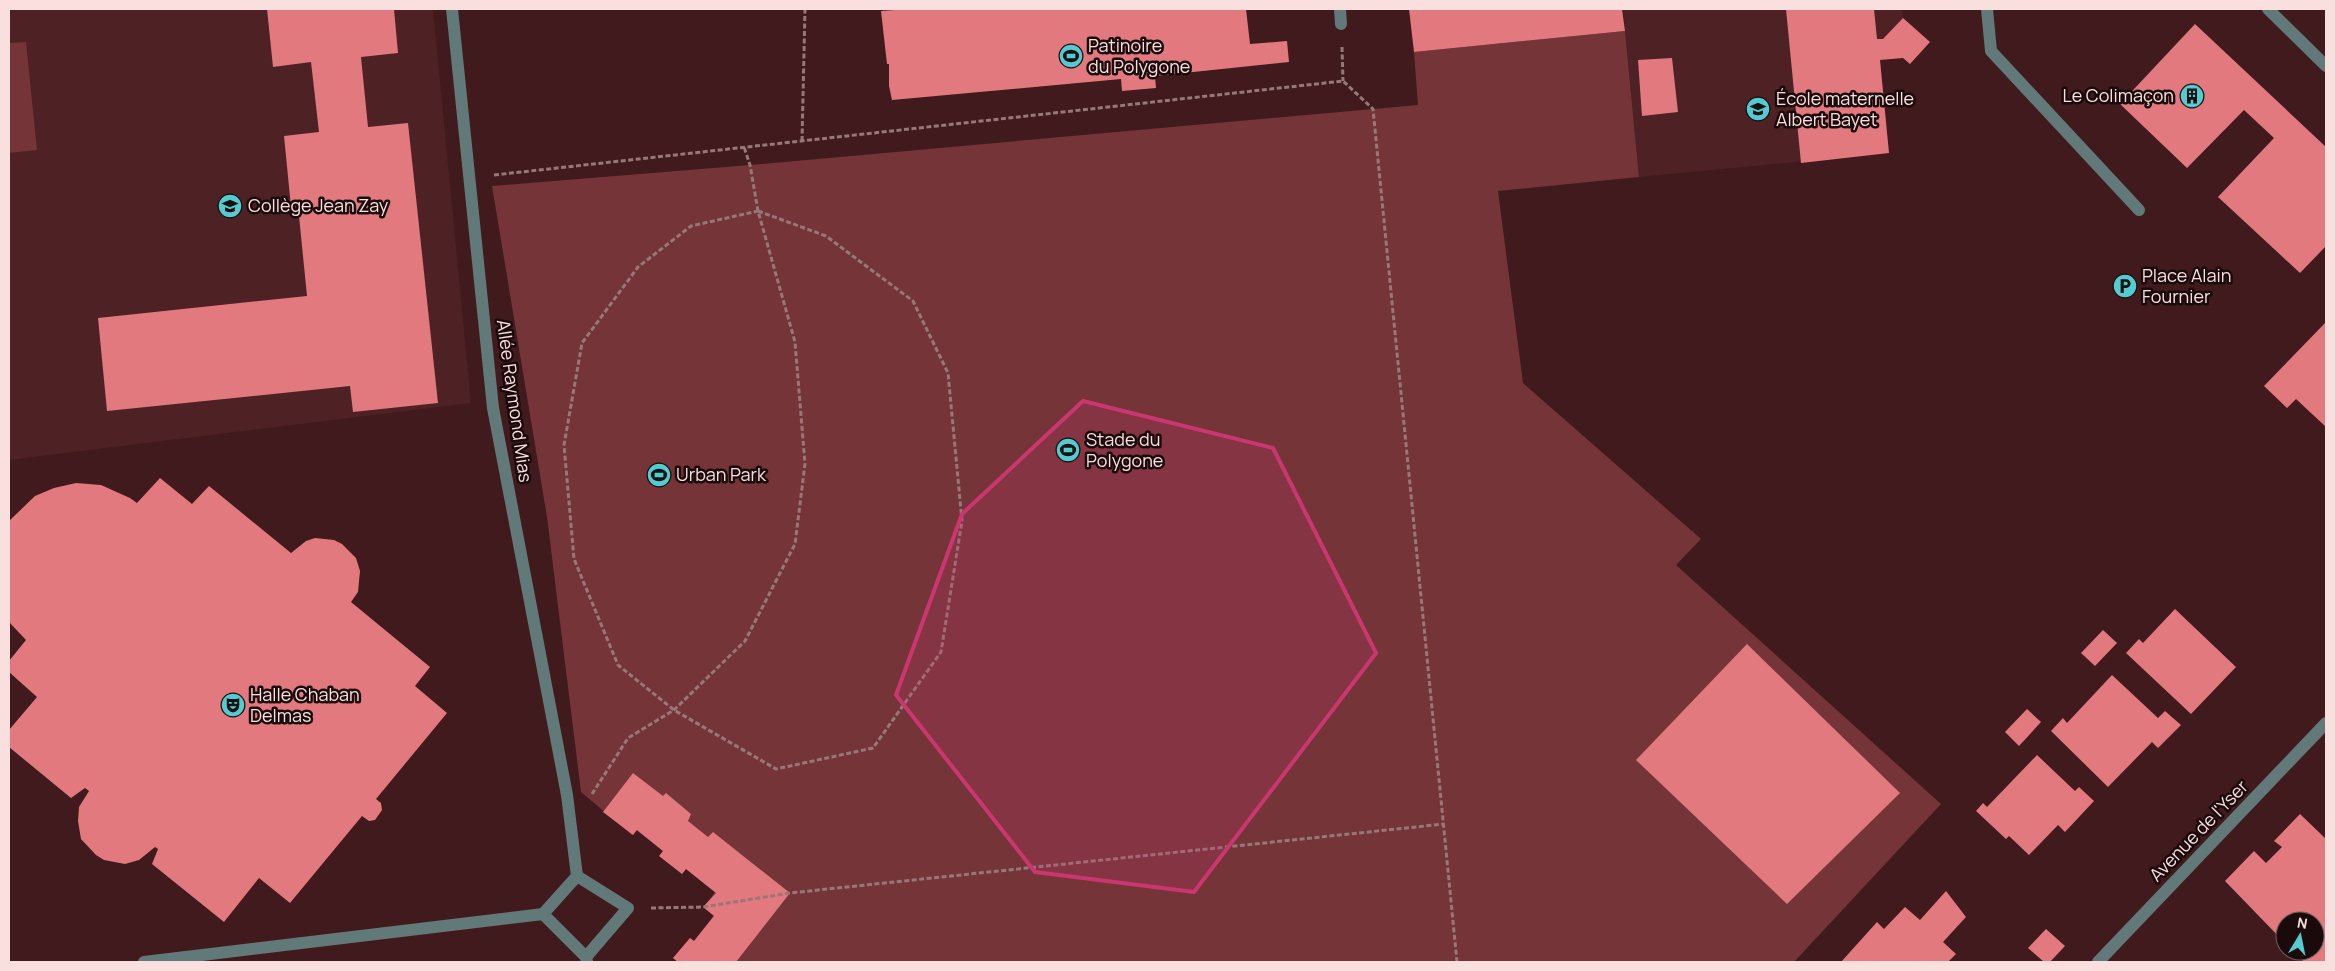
<svg xmlns="http://www.w3.org/2000/svg" width="2335" height="971" viewBox="0 0 2335 971" font-family="Manrope,sans-serif">
<style>
.built{fill:#4e2124}
.green{fill:#743438}
.building{fill:#e2797e}
.lines{fill:none;stroke-linecap:round;stroke-linejoin:round}
.path{stroke:#987778;stroke-width:3;stroke-dasharray:5 2.5;stroke-linecap:butt}
.minor{stroke:#627979;stroke-width:12}
.marked{fill:#ca366f;fill-opacity:0.2;stroke:#ca366f;stroke-width:4;stroke-linejoin:round}
.labels{text-anchor:middle;stroke-width:5;stroke-linejoin:round;paint-order:stroke}
.poi-label{font-size:18px;fill:#fadfdf;stroke:#1b0a0b;text-anchor:start}
.street-label{font-size:18px;fill:#fadfdf;stroke:#1b0a0b}
</style>
<rect width="100%" height="100%" fill="#401a1c"/>
<g class="built">
<polygon points="9,9 433,9 471,403 9,460"/>
<polygon points="1623,9 1902,9 1903,18 1930,42 1910,64 1903,58 1880,60 1889,153 1639,177"/>
</g>
<g class="green">
<polygon points="1625,31 1639,177 1498,191 1523,383 1701,539 1676,565 1941,804 1794,962 678,962 673,958 690,938 694,941 714,915 704,907 715,892 686,869 682,874 660,856 663,851 636,830 632,835 581,792 547,517 492,186 750,165 1418,105 1414,52"/>
<polygon points="26,42 37,150 9,153 9,43"/>
</g>
<g class="building">
<polygon points="267,9 394,9 398,53 361,57 368,127 408,123 438,403 353,412 350,386 107,411 98,318 307,296 298,206 291,207 284,136 319,132 311,62 273,67"/>
<polygon points="908,9 1246,9 1250,44 1287,41 1289,62 1155,76 1156,88 1122,91 1121,79 892,100 889,86 889,64 887,64 881,11"/>
<polygon points="1409,9 1622,9 1625,31 1414,52"/>
<polygon points="1786,9 1874,9 1877,39 1883,39 1903,18 1930,42 1910,64 1903,58 1880,60 1889,153 1801,163"/>
<polygon points="2195,24 2326,147 2326,246 2300,273 2218,197 2274,138 2244,110 2187,168 2120,104"/>
<polygon points="1672,58 1678,112 1642,116 1638,60"/>
<polygon points="2326,322 2326,427 2296,399 2287,408 2264,386"/>
<polygon points="160,478 192,504 209,486 291,553 306,541 315,538 334,540 342,544 356,558 360,571 358,592 351,602 430,667 415,686 447,713 376,799 381,803 382,810 375,820 369,821 362,816 290,903 259,878 224,922 152,864 158,849 155,847 139,860 125,864 104,860 96,855 81,839 78,821 79,807 89,791 85,788 71,798 9,747 9,730 37,697 9,672 9,661 26,640 9,622 9,521 35,496 54,488 76,483 101,485 130,498 137,503"/>
<polygon points="2175,609 2236,667 2191,714 2126,653 2139,639 2143,643"/>
<polygon points="2103,630 2117,643 2095,666 2081,653"/>
<polygon points="1747,644 1900,793 1787,904 1636,760"/>
<polygon points="2112,675 2158,718 2165,711 2181,725 2158,748 2152,742 2108,787 2051,731 2063,718 2067,723"/>
<polygon points="2027,709 2041,722 2019,746 2005,732"/>
<polygon points="2037,755 2075,791 2079,787 2094,801 2065,832 2058,825 2029,855 2009,836 2006,839 1976,811 1983,803 1987,807"/>
<polygon points="633,773 663,796 666,793 691,814 688,821 708,837 713,832 790,893 736,962 678,962 673,958 690,938 694,941 714,916 703,907 716,893 686,869 682,874 659,856 663,851 637,830 633,835 603,812"/>
<polygon points="2300,814 2326,839 2326,962 2304,962 2293,951 2315,951 2315,921 2285,921 2285,943 2225,881 2254,851 2266,863 2282,847 2274,841"/>
<polygon points="1946,891 1966,917 1943,942 1956,954 1948,962 1841,962 1877,922 1884,929 1905,907 1920,920"/>
<polygon points="2046,929 2065,946 2050,962 2044,962 2028,948"/>
</g>
<g class="lines">
<g class="path">
<polyline points="1342,47 1343,81"/>
<polyline points="802,141 805,9"/>
<polyline points="494,175 1343,81 1373,109 1457,962"/>
<polygon points="758,211 826,236 913,301 948,373 962,521 941,652 873,748 776,769 674,710 618,665 574,559 564,445 582,343 638,267 691,226"/>
<polyline points="592,794 628,738 674,710 745,641 795,544 805,464 795,342 758,211 750,165 744,147"/>
<polyline points="651,908 703,907 790,893 1444,824"/>
</g>
<g class="minor">
<polyline points="452,9 493,408 567,795 577,876 543,914 586,957 587,962"/>
<polyline points="1340,9 1341,24"/>
<polyline points="1987,9 1991,51 2139,210"/>
<polyline points="2268,9 2326,66"/>
<polyline points="577,876 628,908 586,957"/>
<polyline points="144,962 543,914"/>
<polyline points="2098,962 2326,723"/>
</g>
</g>
<path class="marked" d="M 1083,401 L 1273,448 L 1376,653 L 1194,892 L 1035,872 L 896,695 L 962,514 Z"/>
<defs>
<g id="stadium-disc" transform="scale(1.25)"><circle r="9.5" fill="#52ccd0" stroke="#1b0a0b"/><path d="M0-5a6.5 5 0 1 0 0 10a6.5 5 0 1 0 0-10ZM-3.5-1.8h7v3.6h-7Z" fill="#111"/></g>
<g id="building-disc" transform="scale(1.25)"><circle r="9.5" fill="#52ccd0" stroke="#1b0a0b"/><path d="M-4-6H4V6H1V3H-1V6H-4ZM-2.5-4.3h1.7v1.8h-1.7ZM.8-4.3h1.7v1.8H.8ZM-2.5-1h1.7V.8h-1.7ZM.8-1h1.7V.8H.8Z" fill="#111"/></g>
<g id="school-disc" transform="scale(1.25)"><circle r="9.5" fill="#52ccd0" stroke="#1b0a0b"/><path d="M0-5L7-2L0 1L-7-2ZM-4 1L0 2.5L4 1V4Q0 6-4 4Z" fill="#111"/></g>
<g id="parking-disc" transform="scale(1.25)"><circle r="9.5" fill="#52ccd0" stroke="#1b0a0b"/><path d="M-3.5-5.5H1a3.5 3.5 0 0 1 0 7H-1V5.5H-3.5ZM-1-3.4V-.6H.8a1.4 1.4 0 0 0 0-2.8Z" fill="#111"/></g>
<g id="theatre-disc" transform="scale(1.25)"><circle r="9.5" fill="#52ccd0" stroke="#1b0a0b"/><path d="M-5-5.5Q0-4 5-5.5V0Q5 5 0 6Q-5 5-5 0ZM-3.3-2.5H-1v1.5H-3.3ZM1-2.5H3.3v1.5H1ZM-2.8 1Q0 5.5 2.8 1Z" fill="#111"/></g>
</defs>
<g fill-rule="evenodd">
<use href="#stadium-disc" x="1071" y="56"/>
<use href="#building-disc" x="2192" y="96"/>
<use href="#school-disc" x="1758" y="109"/>
<use href="#school-disc" x="230" y="206"/>
<use href="#parking-disc" x="2125" y="286"/>
<use href="#stadium-disc" x="1068" y="450"/>
<use href="#stadium-disc" x="659" y="475"/>
<use href="#theatre-disc" x="233" y="705"/>
</g>
<g class="labels">
<g class="poi-label">
<text x="1088" y="52">Patinoire<tspan x="1088" dy="21">du Polygone</tspan></text>
<text x="2174" y="102" text-anchor="end">Le Colimaçon</text>
<text x="1776" y="105">École maternelle<tspan x="1776" dy="21">Albert Bayet</tspan></text>
<text x="248" y="212">Collège Jean Zay</text>
<text x="2142" y="282">Place Alain<tspan x="2142" dy="21">Fournier</tspan></text>
<text x="1086" y="446">Stade du<tspan x="1086" dy="21">Polygone</tspan></text>
<text x="676" y="481">Urban Park</text>
<text x="250" y="701">Halle Chaban<tspan x="250" dy="21">Delmas</tspan></text>
</g>
<g class="street-label">
<text transform="translate(514 401) rotate(82)" y="6">Allée Raymond Mias</text>
<text transform="translate(2199 831) rotate(-46)" y="6">Avenue de l'Yser</text>
</g>
</g>
<rect width="2335" height="971" fill="none" stroke="#fadfdf" stroke-width="20"/>
<g transform="translate(2300 936) rotate(10)"><circle r="24" fill="#1b0a0b" stroke="#745f60"/>
<path d="M0-4L9 19L0 12L-9 19Z" fill="#52ccd0"/>
<text y="-8" font-size="14" font-weight="bold" text-anchor="middle" fill="#fadfdf">N</text>
</g>
</svg>
